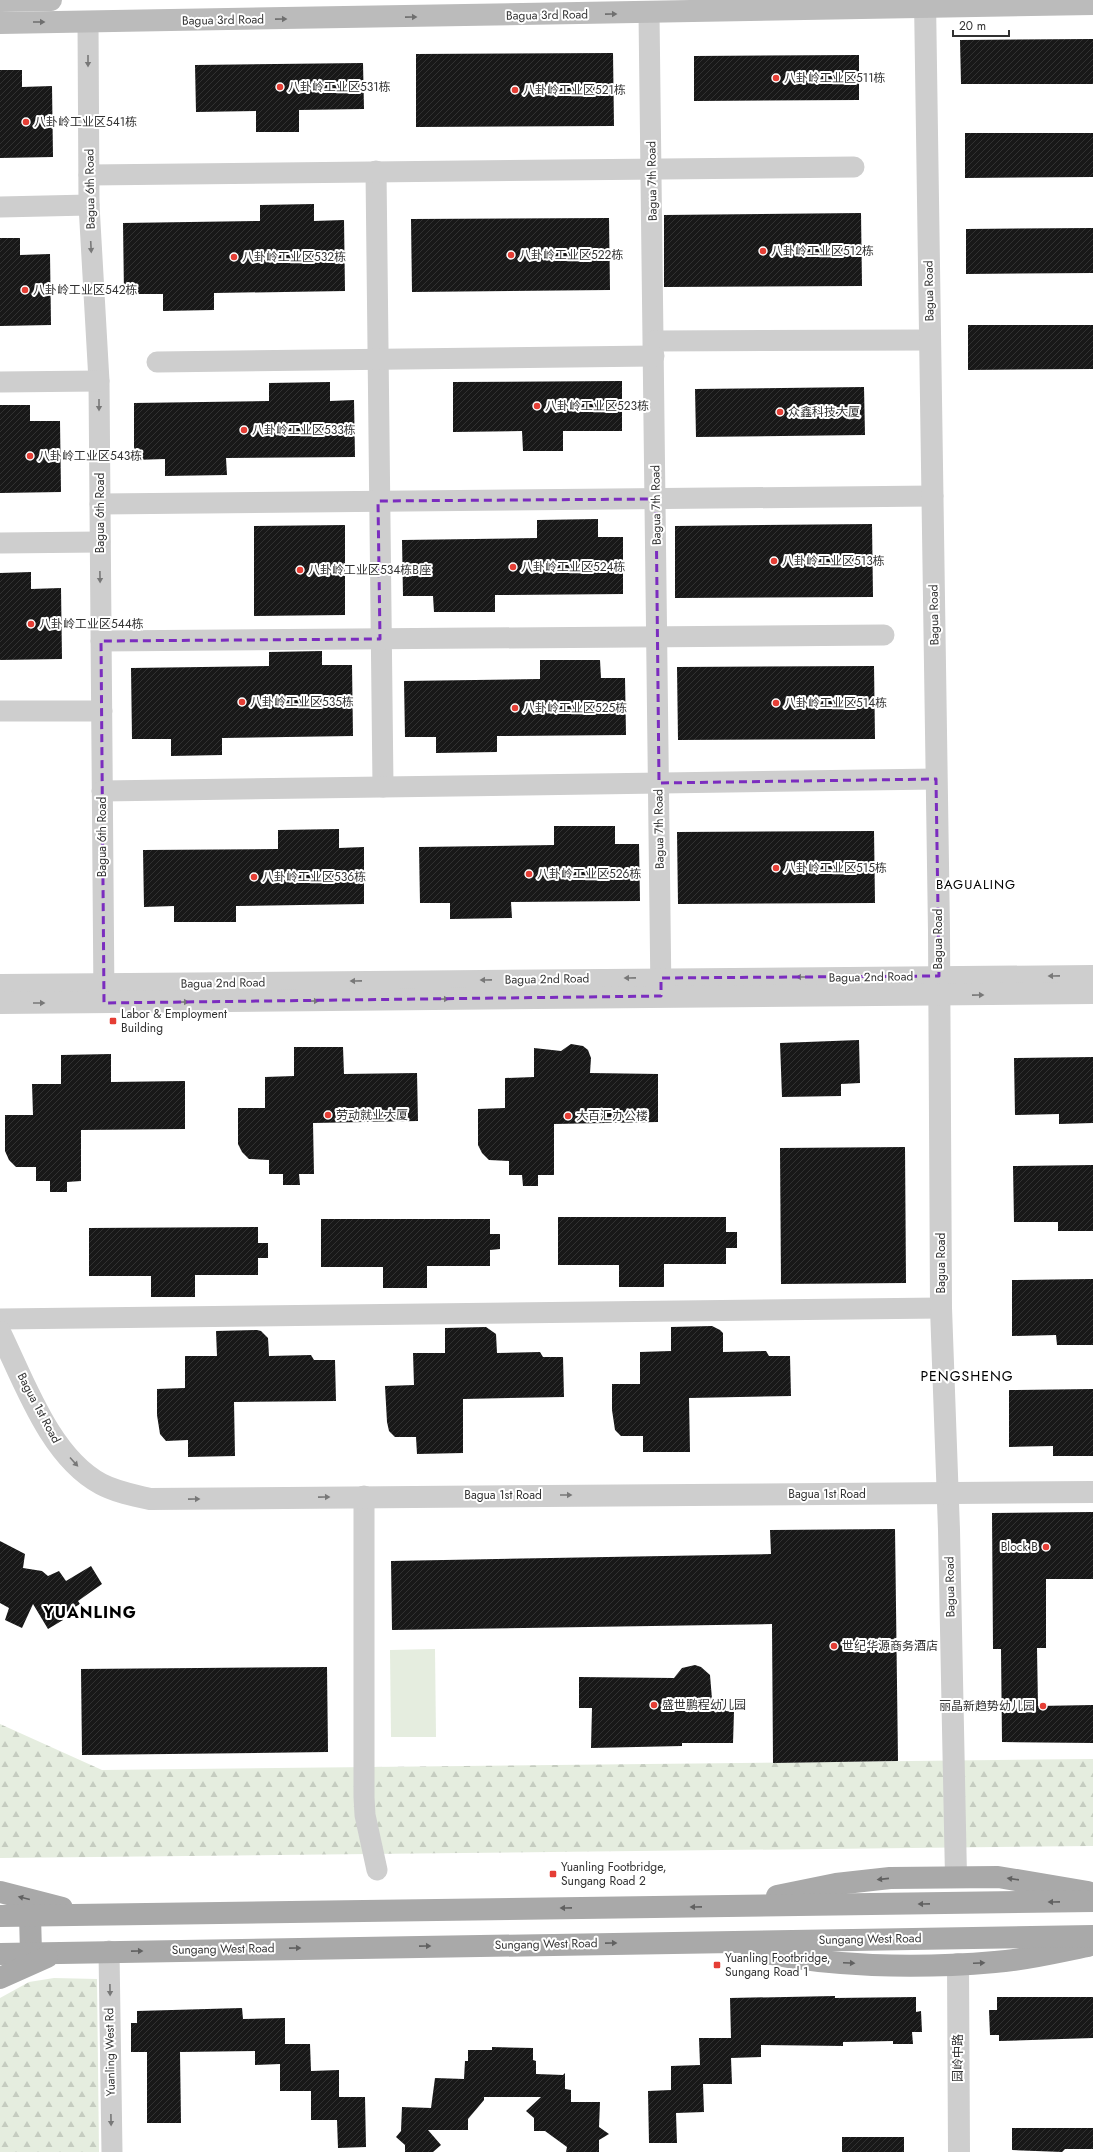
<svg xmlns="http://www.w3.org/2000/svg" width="1093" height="2152" viewBox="0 0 1093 2152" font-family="Jost,'Noto Sans SC',sans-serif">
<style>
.forest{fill:url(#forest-firs)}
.garden{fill:#e5eddf}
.building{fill:url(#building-hatch)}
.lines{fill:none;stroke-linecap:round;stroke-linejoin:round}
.minor{stroke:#cecece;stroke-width:21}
.tertiary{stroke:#cecece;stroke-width:22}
.secondary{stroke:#bbb;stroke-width:22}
.primary{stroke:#a9a9a9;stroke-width:22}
.oneway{fill:#6f6f6f}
.oneway2{fill:#787878}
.oneway3{fill:#616161}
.marked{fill:none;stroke:#7b2cbf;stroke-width:3;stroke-dasharray:8 5;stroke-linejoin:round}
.poi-dot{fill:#e53e35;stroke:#fff;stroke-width:1.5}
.labels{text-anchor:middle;stroke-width:4;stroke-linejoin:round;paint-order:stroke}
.street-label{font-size:12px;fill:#313131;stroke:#fff}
.poi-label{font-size:12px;fill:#313131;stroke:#fff;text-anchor:start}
.neighbourhood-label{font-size:13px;letter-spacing:1px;fill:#000;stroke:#fff}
.quarter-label{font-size:14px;letter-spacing:1px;fill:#000;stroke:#fff}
.district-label{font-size:16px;font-weight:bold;letter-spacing:1px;fill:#000;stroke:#fff}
</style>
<defs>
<pattern id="forest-firs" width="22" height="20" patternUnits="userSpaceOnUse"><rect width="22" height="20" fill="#e5eddf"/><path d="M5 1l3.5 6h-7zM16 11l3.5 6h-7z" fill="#c5ccc0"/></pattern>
<pattern id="building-hatch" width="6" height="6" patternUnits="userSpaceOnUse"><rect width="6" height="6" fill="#181818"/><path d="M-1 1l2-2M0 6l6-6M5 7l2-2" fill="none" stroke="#313131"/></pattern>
</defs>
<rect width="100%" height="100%" fill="#fff"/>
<g class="forest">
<polygon points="0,1724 102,1770 1093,1759 1093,1846 2,1858 0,1858"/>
<polygon points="54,1978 97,1979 99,2152 0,2152 0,1998 29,1982"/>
</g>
<polygon class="garden" points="435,1649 436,1737 391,1737 390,1650"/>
<g class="building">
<polygon points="1093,39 1093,84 961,84 960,40"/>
<polygon points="613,53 614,126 416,127 416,54"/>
<polygon points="859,55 859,100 694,101 694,56"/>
<polygon points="363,63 364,109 299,110 299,132 256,132 256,111 196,112 195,65"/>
<polygon points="0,70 22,70 22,87 52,86 53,157 0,158"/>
<polygon points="965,133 1093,133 1093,177 965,178"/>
<polygon points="314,204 314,221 344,220 345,291 214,293 214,310 163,311 163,294 124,294 123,223 260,221 260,205"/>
<polygon points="861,213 862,286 664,287 664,215"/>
<polygon points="609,218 610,290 412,292 411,219"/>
<polygon points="1093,228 1093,273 966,274 966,229"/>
<polygon points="0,238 20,238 20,255 50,254 51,325 0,326"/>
<polygon points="968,325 1093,325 1093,369 968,370"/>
<polygon points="622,381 622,431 563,431 563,451 523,451 522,431 453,432 453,382"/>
<polygon points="330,382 330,401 354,400 355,457 226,458 227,475 165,476 165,459 134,460 134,403 269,401 269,383"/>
<polygon points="864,387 865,435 696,437 695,389"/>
<polygon points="0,405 30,405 30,421 60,421 61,492 0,493"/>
<polygon points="598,519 598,537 623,537 623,594 495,595 495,612 434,612 433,596 403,596 402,540 537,538 537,520"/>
<polygon points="872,524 873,597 675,598 675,526"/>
<polygon points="345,525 345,615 254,616 254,526"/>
<polygon points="31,572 31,589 61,588 62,659 0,660 0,573"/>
<polygon points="322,651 322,665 352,665 353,736 222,738 222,755 171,756 171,739 132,739 131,668 269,666 269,652"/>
<polygon points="540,660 600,660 601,678 625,678 626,735 497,736 497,752 436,753 436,737 405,737 404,681 540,679"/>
<polygon points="874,666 875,739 678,740 677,667"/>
<polygon points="554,826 615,826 615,844 639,844 640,901 511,902 512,918 450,919 450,903 420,903 419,847 554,845"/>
<polygon points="339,829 339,848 364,847 364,904 236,906 236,922 174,922 174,906 144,907 143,850 278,849 278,830"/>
<polygon points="874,831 875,903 678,904 677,832"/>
<polygon points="859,1040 860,1083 841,1084 841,1096 782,1097 780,1043"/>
<polygon points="571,1044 583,1046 588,1050 591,1058 590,1073 658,1074 658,1122 554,1124 554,1175 538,1175 538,1186 523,1186 522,1175 509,1175 509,1161 489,1160 482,1153 478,1145 478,1109 505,1108 505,1078 534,1077 534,1048 561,1051"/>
<polygon points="294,1047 343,1047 344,1074 417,1073 418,1121 313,1123 314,1174 299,1174 300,1185 283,1185 283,1174 269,1174 269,1160 249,1159 242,1152 238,1144 238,1108 265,1108 265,1077 294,1076"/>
<polygon points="111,1054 111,1082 185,1081 185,1129 81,1130 81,1181 67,1182 67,1192 50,1192 50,1181 36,1181 36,1167 16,1167 9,1160 5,1151 5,1115 33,1115 32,1084 61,1084 61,1055"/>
<polygon points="1093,1057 1093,1123 1059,1124 1059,1114 1015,1115 1014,1058"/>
<polygon points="905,1147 906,1283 781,1284 780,1148"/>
<polygon points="1093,1165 1093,1231 1058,1231 1058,1222 1014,1222 1013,1166"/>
<polygon points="558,1217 726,1217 726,1232 737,1232 737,1248 726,1248 726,1264 664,1264 664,1287 619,1287 619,1265 558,1265"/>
<polygon points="321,1219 490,1219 490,1234 500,1234 500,1249 490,1250 490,1266 427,1266 427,1288 383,1288 383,1267 321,1267"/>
<polygon points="258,1227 258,1243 268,1243 268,1258 258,1258 258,1275 195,1275 195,1297 151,1297 151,1276 89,1276 89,1228"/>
<polygon points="1093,1279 1093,1345 1057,1345 1056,1335 1012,1336 1012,1280"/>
<polygon points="712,1326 720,1330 723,1333 723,1352 766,1351 769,1356 790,1356 791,1396 689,1398 690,1452 643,1452 643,1436 621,1436 615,1430 612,1410 612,1384 640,1384 640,1352 671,1351 671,1327"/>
<polygon points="486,1327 496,1334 497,1353 540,1352 543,1357 563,1357 564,1397 463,1399 463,1453 417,1454 416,1437 395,1437 389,1431 387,1422 385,1386 414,1385 413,1353 445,1353 445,1328"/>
<polygon points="257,1330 261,1331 268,1338 269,1356 311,1355 314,1360 335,1360 336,1401 234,1402 235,1456 188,1457 188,1440 166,1441 160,1434 157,1415 157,1389 185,1388 185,1356 217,1356 216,1331"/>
<polygon points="1093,1389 1093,1456 1053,1456 1053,1446 1009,1447 1009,1390"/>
<polygon points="1093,1512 1093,1579 1046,1579 1046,1648 1037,1648 1038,1706 1093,1705 1093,1743 1002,1742 1001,1649 993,1649 992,1513"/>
<polygon points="895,1529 898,1761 773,1763 772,1624 392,1630 391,1561 771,1554 770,1530"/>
<polygon points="0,1541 25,1554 23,1568 42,1571 48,1576 59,1571 66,1581 91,1566 102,1584 78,1601 80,1604 60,1616 63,1620 48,1629 33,1604 22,1628 5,1620 9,1608 0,1603"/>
<polygon points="695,1665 701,1667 710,1675 712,1699 726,1699 726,1711 734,1712 733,1743 682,1743 682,1746 591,1748 592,1708 579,1708 579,1677 674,1678 682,1668"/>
<polygon points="327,1667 328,1752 82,1755 81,1669"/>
<polygon points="835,1996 835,1998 916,1997 916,2012 921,2011 922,2032 912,2032 913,2044 893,2044 893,2041 843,2042 843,2046 761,2045 761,2057 731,2058 732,2084 703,2084 704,2112 676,2113 677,2143 649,2143 648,2091 671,2090 671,2066 700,2065 699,2038 731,2038 730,1998"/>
<polygon points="997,1997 1093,1997 1093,2038 999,2041 999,2035 990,2035 989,2010 997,2010"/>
<polygon points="242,2008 243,2019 285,2018 285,2044 310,2044 311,2071 339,2070 339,2097 365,2097 366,2147 338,2148 337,2120 311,2120 311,2091 280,2091 280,2064 255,2065 255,2051 180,2052 181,2123 147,2123 147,2052 131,2052 131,2023 137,2023 137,2011"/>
<polygon points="492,2047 533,2048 533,2060 536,2061 536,2074 563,2075 565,2073 565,2089 571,2090 571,2102 600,2102 599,2127 609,2134 599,2140 599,2152 566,2152 567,2147 545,2131 534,2131 534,2118 526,2111 541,2097 484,2097 484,2100 468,2119 468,2130 428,2130 441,2145 433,2152 405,2152 405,2145 396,2137 401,2131 402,2107 431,2108 435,2078 464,2079 465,2061 468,2061 468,2050 492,2050"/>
<polygon points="1012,2128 1093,2128 1093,2149 1065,2149 1062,2152 1012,2150"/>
<rect x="842" y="2137" width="62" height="15"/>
</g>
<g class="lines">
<g class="minor">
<polyline points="649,13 661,996"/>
<polyline points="88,22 89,205 99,381 104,1001"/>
<polyline points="376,171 383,787"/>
<polyline points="89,175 854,167"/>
<polyline points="0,207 89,205"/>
<polyline points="654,341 930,340"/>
<polyline points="157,362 654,356"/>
<polyline points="0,382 99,381"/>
<polyline points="100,504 933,496"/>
<polyline points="0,543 100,542"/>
<polyline points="101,641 884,635"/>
<polyline points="0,711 102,711"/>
<polyline points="102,791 936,779"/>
<polyline points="0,1319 941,1308"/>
<polyline points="364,1496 364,1797 365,1815 377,1870"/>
<polyline points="109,1951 112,2152"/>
</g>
<g class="tertiary">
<polyline points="925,0 939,931 941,1308 949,1530 956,1877"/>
<polyline points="0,985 1093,976"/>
<polyline points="0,1003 1093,993"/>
<path d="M 0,1332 C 24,1381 50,1457 101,1484 C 116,1492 133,1495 150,1499 L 1093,1492"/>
<polyline points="958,1964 959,2152"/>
</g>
<g class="secondary">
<polyline points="0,1 51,0"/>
<polyline points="0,23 1093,4"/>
</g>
<g class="primary">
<polyline points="0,1892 62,1908"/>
<polyline points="777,1896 836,1884 890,1878 998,1877 1088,1892"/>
<polyline points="30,1915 31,1953"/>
<polyline points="0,1916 1093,1901"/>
<path d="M 751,1950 C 828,1967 916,1969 995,1962 C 1026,1960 1057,1952 1088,1946"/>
<polyline points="0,1954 1093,1936"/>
<polyline points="0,1978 47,1957"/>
</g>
</g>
<defs><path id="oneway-solid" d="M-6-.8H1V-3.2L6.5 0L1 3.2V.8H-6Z"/></defs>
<g class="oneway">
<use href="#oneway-solid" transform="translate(611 14) rotate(-1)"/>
<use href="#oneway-solid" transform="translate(411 17) rotate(-1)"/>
<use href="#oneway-solid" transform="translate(281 19) rotate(-1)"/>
<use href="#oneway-solid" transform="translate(39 22)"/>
</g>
<g class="oneway2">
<use href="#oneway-solid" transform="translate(88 61) rotate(90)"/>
<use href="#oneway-solid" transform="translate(91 247) rotate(87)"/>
<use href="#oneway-solid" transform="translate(99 405) rotate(90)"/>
<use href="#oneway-solid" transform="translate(100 577) rotate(89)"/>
<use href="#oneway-solid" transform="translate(1054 976) rotate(179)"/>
<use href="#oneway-solid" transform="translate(802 977) rotate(180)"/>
<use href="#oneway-solid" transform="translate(630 978) rotate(179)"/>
<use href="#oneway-solid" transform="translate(486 980) rotate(179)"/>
<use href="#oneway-solid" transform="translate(356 981) rotate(179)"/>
<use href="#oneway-solid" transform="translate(978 995) rotate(-1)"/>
<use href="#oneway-solid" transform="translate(443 999) rotate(-1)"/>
<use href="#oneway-solid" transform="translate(313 1001) rotate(-1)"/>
<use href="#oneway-solid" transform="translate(183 1002) rotate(-1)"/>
<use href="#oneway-solid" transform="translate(39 1003)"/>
<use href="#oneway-solid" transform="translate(74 1462) rotate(48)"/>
<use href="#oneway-solid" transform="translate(566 1495)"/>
<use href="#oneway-solid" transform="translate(324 1497) rotate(-1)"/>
<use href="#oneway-solid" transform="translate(194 1499) rotate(-1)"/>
<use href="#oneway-solid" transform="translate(110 1990) rotate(89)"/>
<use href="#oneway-solid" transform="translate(111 2120) rotate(89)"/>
</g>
<g class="oneway3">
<use href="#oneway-solid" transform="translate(883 1879) rotate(174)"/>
<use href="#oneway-solid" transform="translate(1013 1879) rotate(-172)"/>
<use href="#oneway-solid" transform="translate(24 1898) rotate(-166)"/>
<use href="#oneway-solid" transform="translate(1054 1902) rotate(179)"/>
<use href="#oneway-solid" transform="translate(924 1904) rotate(179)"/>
<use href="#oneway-solid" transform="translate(696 1907) rotate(179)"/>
<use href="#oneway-solid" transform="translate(566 1908) rotate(179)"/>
<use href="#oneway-solid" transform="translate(611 1943) rotate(-1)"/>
<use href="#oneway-solid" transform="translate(425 1946) rotate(-1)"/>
<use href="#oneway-solid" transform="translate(295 1948) rotate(-1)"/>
<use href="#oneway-solid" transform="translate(137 1951) rotate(-1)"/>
<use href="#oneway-solid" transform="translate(849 1963) rotate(2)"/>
<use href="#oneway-solid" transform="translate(979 1963) rotate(-2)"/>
</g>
<path class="marked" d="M 656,499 L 659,783 L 936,779 L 939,976 L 661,978 L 661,996 L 104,1003 L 101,641 L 380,639 L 378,501 Z"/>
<g class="poi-dot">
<circle cx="776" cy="78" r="4"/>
<circle cx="280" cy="87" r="4"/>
<circle cx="515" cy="90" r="4"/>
<circle cx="26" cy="122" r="4"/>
<circle cx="763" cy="251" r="4"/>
<circle cx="511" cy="255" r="4"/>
<circle cx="234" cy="257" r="4"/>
<circle cx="25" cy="290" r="4"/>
<circle cx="537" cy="406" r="4"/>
<circle cx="780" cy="412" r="4"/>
<circle cx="244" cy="430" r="4"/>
<circle cx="30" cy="456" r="4"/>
<circle cx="774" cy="561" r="4"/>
<circle cx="513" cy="567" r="4"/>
<circle cx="300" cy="570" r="4"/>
<circle cx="31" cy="624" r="4"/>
<circle cx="242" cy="702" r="4"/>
<circle cx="776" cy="703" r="4"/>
<circle cx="515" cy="708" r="4"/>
<circle cx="776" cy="868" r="4"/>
<circle cx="529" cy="874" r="4"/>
<circle cx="254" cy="877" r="4"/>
<rect x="109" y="1017" width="8" height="8" rx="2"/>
<circle cx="328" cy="1115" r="4"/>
<circle cx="568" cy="1116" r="4"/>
<circle cx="1046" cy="1547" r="4"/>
<circle cx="834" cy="1646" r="4"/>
<circle cx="654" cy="1705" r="4"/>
<circle cx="1043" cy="1706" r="4"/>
<rect x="549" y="1870" width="8" height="8" rx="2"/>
<rect x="713" y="1961" width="8" height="8" rx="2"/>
</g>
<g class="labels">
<g class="street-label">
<text transform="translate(547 15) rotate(-1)" y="4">Bagua 3rd Road</text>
<text transform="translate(223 20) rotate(-1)" y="4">Bagua 3rd Road</text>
<text transform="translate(652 181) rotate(-91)" y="4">Bagua 7th Road</text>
<text transform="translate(90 189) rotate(-91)" y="4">Bagua 6th Road</text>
<text transform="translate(929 291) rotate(-91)" y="4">Bagua Road</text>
<text transform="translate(656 505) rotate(-91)" y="4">Bagua 7th Road</text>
<text transform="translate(100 513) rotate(-90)" y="4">Bagua 6th Road</text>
<text transform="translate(934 615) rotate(-91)" y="4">Bagua Road</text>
<text transform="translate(659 829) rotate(-91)" y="4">Bagua 7th Road</text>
<text transform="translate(102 837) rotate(-90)" y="4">Bagua 6th Road</text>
<text transform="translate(938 939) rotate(-90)" y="4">Bagua Road</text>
<text transform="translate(871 977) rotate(-1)" y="4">Bagua 2nd Road</text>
<text transform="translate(547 979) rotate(-1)" y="4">Bagua 2nd Road</text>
<text transform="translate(223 983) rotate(-1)" y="4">Bagua 2nd Road</text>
<text transform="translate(941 1263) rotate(-90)" y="4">Bagua Road</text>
<text transform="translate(39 1408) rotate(62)" y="4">Bagua 1st Road</text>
<text x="827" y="1498">Bagua 1st Road</text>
<text x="503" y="1499">Bagua 1st Road</text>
<text transform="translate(950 1587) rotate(-91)" y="4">Bagua Road</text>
<text transform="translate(870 1939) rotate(-1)" y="4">Sungang West Road</text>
<text transform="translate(546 1944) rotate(-1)" y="4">Sungang West Road</text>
<text transform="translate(223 1949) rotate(-1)" y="4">Sungang West Road</text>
<text transform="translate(110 2052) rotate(-91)" y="4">Yuanling West Rd</text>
<text transform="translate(958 2058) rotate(-90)" y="4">园岭中路</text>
</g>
<g class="poi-label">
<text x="784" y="82">八卦岭工业区511栋</text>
<text x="288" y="91">八卦岭工业区531栋</text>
<text x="523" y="94">八卦岭工业区521栋</text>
<text x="34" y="126">八卦岭工业区541栋</text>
<text x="771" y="255">八卦岭工业区512栋</text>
<text x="519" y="259">八卦岭工业区522栋</text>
<text x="242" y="261">八卦岭工业区532栋</text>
<text x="33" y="294">八卦岭工业区542栋</text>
<text x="545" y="410">八卦岭工业区523栋</text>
<text x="788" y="416">众鑫科技大厦</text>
<text x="252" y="434">八卦岭工业区533栋</text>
<text x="38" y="460">八卦岭工业区543栋</text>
<text x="782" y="565">八卦岭工业区513栋</text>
<text x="521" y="571">八卦岭工业区524栋</text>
<text x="308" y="574">八卦岭工业区534栋B座</text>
<text x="39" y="628">八卦岭工业区544栋</text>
<text x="250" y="706">八卦岭工业区535栋</text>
<text x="784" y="707">八卦岭工业区514栋</text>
<text x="523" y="712">八卦岭工业区525栋</text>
<text x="784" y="872">八卦岭工业区515栋</text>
<text x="537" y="878">八卦岭工业区526栋</text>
<text x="262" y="881">八卦岭工业区536栋</text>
<text x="121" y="1018">Labor &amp; Employment<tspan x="121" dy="14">Building</tspan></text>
<text x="336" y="1119">劳动就业大厦</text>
<text x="576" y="1120">大百汇办公楼</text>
<text x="1038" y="1551" text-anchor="end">Block B</text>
<text x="842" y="1650">世纪华源商务酒店</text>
<text x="662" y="1709">盛世鹏程幼儿园</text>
<text x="1035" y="1710" text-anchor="end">丽晶新趋势幼儿园</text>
<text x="561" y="1871">Yuanling Footbridge,<tspan x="561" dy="14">Sungang Road 2</tspan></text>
<text x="725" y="1962">Yuanling Footbridge,<tspan x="725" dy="14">Sungang Road 1</tspan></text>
</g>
<g class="neighbourhood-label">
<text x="976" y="889">BAGUALING</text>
</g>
<g class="quarter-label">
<text x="967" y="1381">PENGSHENG</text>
</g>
<g class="district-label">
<text x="90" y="1618">YUANLING</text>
</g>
</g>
<path d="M953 30v6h56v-6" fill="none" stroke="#313131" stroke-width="2"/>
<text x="959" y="30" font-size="12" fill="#313131" stroke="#ffffff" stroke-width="3" paint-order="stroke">20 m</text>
</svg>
